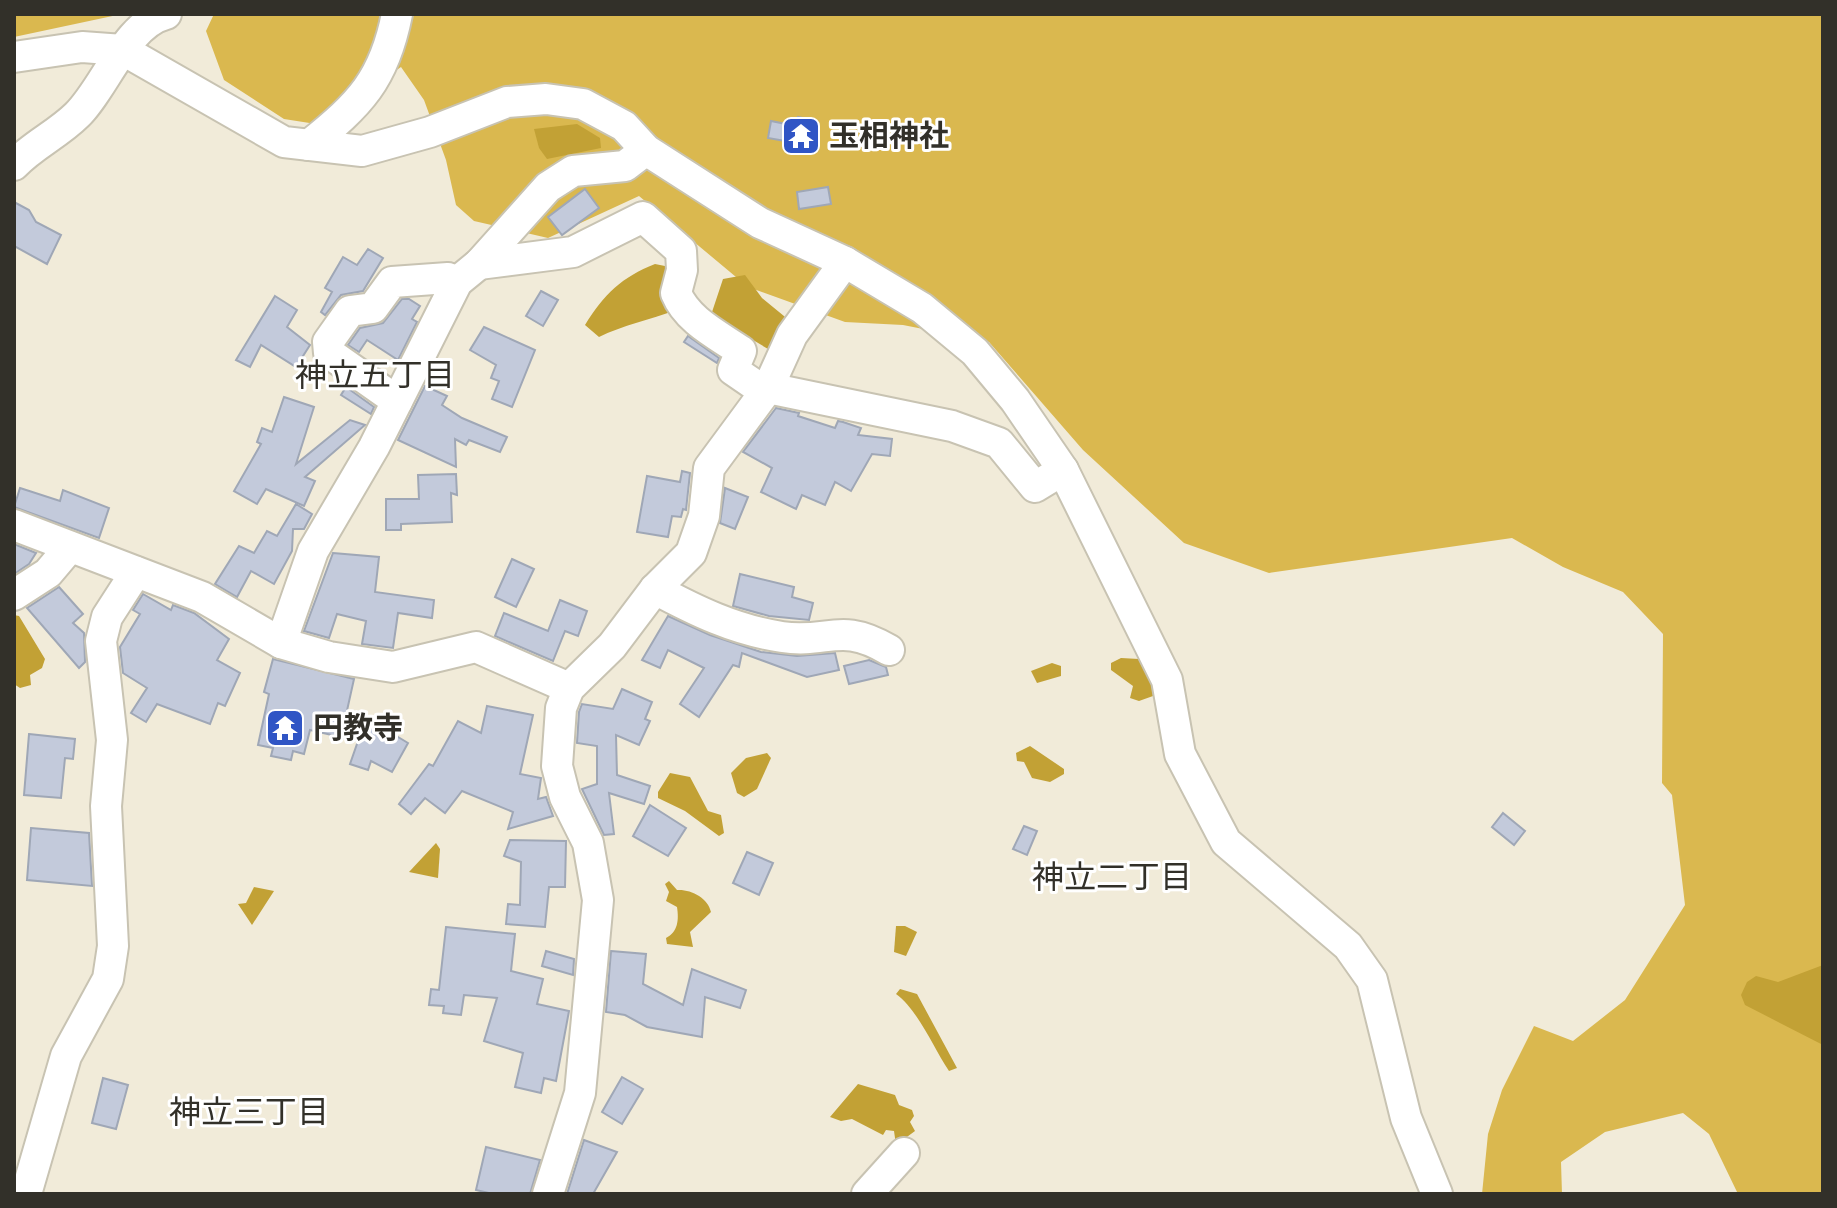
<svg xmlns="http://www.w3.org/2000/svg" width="1837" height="1208" viewBox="0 0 1837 1208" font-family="Mulish,'Noto Sans JP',sans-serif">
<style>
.forest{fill:#dab84f}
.water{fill:#c2a135}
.building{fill:#c3cadb;stroke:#9fa7b6;stroke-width:2}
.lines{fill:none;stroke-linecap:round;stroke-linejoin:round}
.minor-casing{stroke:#c8c3b2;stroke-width:34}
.minor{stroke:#fff;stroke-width:30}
.labels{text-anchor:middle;stroke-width:6;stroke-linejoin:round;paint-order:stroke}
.poi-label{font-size:30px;font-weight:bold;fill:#323029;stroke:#fff;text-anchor:start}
.neighbourhood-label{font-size:32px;fill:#323029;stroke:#fff}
</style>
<rect width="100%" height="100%" fill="#f1ebd9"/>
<g class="forest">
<polygon points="14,14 122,14 14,37"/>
<polygon points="214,14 1823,14 1823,1194 1738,1194 1709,1134 1683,1113 1605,1132 1561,1162 1562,1194 1482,1194 1488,1134 1502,1090 1534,1026 1573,1041 1625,1000 1685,905 1672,795 1662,783 1663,634 1623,592 1563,567 1512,538 1269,573 1184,543 1083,450 989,342 903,325 845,322 748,287 639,196 548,238 474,221 456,205 446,160 424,100 401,67 316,124 284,119 224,80 206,31"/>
</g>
<g class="water">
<polygon points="577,124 600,138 601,148 547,159 539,148 534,129"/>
<path d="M 655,264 L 670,267 L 676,310 C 650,320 623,325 599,337 L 585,325 C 604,294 622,277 655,264 Z"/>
<polygon points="745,275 762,298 790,321 768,349 711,315 723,279"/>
<polygon points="14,615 19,616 45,659 42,668 30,675 31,685 20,688 14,684"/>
<polygon points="1121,658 1139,659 1152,683 1153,696 1139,701 1130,698 1133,686 1111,670 1111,663"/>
<polygon points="1052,663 1061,666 1061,676 1037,683 1031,671"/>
<polygon points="1030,746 1064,769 1064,774 1050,782 1032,778 1024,762 1017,761 1016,753"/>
<polygon points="767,753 771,758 757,789 744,797 737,793 731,773 746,758"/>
<polygon points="670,773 690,777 708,811 721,815 724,833 719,836 685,811 658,798 658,792"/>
<polygon points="436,843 440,849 438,878 409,872"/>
<path d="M 669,881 L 677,890 C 691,889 708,898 711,912 L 690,932 L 693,947 L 667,944 L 666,938 C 678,932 679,920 677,907 L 666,901 L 669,892 L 665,884 Z"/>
<polygon points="254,887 274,891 252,925 238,904 246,903"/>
<polygon points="896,926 905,926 917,932 906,956 894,952"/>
<polygon points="1823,965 1823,1045 1745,1005 1741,995 1747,982 1756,976 1778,982"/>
<path d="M 900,989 L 917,994 L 957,1068 L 949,1071 C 933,1047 918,1010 896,994 Z"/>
<polygon points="858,1084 895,1095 899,1105 912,1110 914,1116 910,1122 915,1131 896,1145 894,1131 886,1130 883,1135 852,1119 841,1121 830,1117"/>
</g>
<g class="building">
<polygon points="798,117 812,120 808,145 768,138 771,121 796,126"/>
<polygon points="828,187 831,204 799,209 797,192"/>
<polygon points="585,189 599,208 562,235 548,217"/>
<polygon points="14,202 29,210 36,222 61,235 47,264 14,246"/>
<polygon points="368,249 383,258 363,291 341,295 325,315 321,312 332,292 325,288 343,257 357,265"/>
<polygon points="541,291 558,300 543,326 526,316"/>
<polygon points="275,296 297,310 287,327 310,345 296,367 261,345 250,367 236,360"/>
<polygon points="402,299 409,299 420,306 412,319 417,322 398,360 367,340 359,352 348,345 360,328 383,323"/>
<polygon points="484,327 535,350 512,407 492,399 499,381 491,378 496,365 470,350"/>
<polygon points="688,336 719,358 717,363 684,342"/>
<polygon points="425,386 447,396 442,405 462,418 507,437 500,452 469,440 466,445 455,439 456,467 398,440"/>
<polygon points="346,387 374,407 371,414 341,395"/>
<polygon points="284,397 314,407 296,464 350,420 365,425 305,477 315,481 304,506 266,489 257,504 234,491 261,444 257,442 262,428 272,432"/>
<polygon points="776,408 799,413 798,416 835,428 838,421 843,422 861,428 858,435 892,439 890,456 872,454 851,491 835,482 825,505 802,495 796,509 761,492 772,468 743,452"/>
<polygon points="682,471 690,473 686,510 683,509 681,517 672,516 668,537 637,532 647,476 680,482"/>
<polygon points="456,474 457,495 451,493 452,522 401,524 401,530 386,530 386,499 419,499 418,475"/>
<polygon points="20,488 60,501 63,490 109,508 99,538 14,507"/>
<polygon points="725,488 748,497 735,529 720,523"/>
<polygon points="296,504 312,514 304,529 293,529 292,551 274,584 251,571 237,597 215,584 239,546 254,553 267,531 277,536"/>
<polygon points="14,544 36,553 29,564 14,574"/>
<polygon points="333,553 379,557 375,592 434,600 432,618 398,613 393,648 362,644 366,621 337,614 329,638 304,631"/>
<polygon points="512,559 534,569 516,607 495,597"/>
<polygon points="740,574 794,587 792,597 813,603 809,620 769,616 733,606"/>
<polygon points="59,587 83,614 73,623 84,633 85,662 79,668 27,608"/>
<polygon points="143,594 171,610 173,605 194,613 229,639 217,660 240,673 225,706 218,703 210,724 157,704 146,722 131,713 147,688 123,673 120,647 140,614 133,610"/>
<polygon points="560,600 587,611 578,636 565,631 553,661 495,636 504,613 548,631"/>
<polygon points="668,616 710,635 761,652 797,656 835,653 839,670 807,677 742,653 739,667 733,665 699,717 680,704 704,668 668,650 660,668 642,660"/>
<polygon points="273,659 354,679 346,715 383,728 408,743 392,772 371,761 368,770 350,764 358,741 310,730 304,754 293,751 291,760 271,756 273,748 258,745 269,694 264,692"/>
<polygon points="869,660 886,667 888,675 849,684 844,666"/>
<polygon points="622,689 652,702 645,719 650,721 639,745 616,735 617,775 650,786 644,804 609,793 614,834 604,835 582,789 597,784 597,746 577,743 579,712 582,704 613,709"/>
<polygon points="487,706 533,715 520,774 541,778 538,799 546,797 553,816 508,829 513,812 462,791 445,813 425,798 411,814 399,804 429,764 433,766 458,721 481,733"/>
<polygon points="29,734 75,739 73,759 65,758 61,798 24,795"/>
<polygon points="650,805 686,828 668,856 633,836"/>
<polygon points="1503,813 1525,831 1514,845 1492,827"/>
<polygon points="1024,826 1037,831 1027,855 1013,849"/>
<polygon points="31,828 89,833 92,886 27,880"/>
<polygon points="510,840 566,841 565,887 549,887 545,927 506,924 508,904 520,905 521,862 504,856"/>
<polygon points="747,852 773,863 759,895 733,883"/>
<polygon points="446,927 515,934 511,971 543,979 537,1004 569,1011 556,1081 544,1078 541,1093 515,1087 523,1053 484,1041 497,998 464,995 461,1015 443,1013 444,1006 429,1005 431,989 439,990"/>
<polygon points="546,951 574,959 573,975 542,966"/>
<polygon points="611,951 646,954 643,984 683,1005 692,969 746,990 740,1008 705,997 702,1037 647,1027 625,1015 606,1012"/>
<polygon points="622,1077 643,1089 622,1124 602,1112"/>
<polygon points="103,1078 128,1085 116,1129 92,1123"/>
<polygon points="584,1140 617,1152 593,1194 567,1194"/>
<polygon points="486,1147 540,1160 530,1194 493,1194 476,1190"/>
</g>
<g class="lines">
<g class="minor-casing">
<g id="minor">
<polyline points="14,57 82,47 123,50 284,142 362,151 430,132 507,102 546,99 583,104 624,126 646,150 760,223 845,262 922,308 975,352 1015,400 1063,470 1167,680 1180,754 1226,842 1348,946 1372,980 1406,1118 1437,1194"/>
<path d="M 309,145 C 360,104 384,80 397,14"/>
<path d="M 14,165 C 33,145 58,134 77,115 C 105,88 126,24 166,14"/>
<path d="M 479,264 L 573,252 L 643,217 L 681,251 L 682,270 L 676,293 C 687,320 716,334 741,351 L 733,370 L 765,392"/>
<polyline points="768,388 952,426 999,443 1035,487 1063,470"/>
<polyline points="397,401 329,353 328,342 350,311 373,308 392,282 448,278 457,282"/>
<polyline points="14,525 202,597 281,643 329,657 393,667 476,647 569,688"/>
<path d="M 655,589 C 696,611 735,630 782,637 C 829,644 840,621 889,650"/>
<polyline points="14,595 48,573 70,547"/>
<polyline points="281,643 313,551 374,447 457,282 479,264 548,187 573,171 625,166 646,150"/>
<polyline points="26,1194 66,1056 108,979 113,946 106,806 112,740 101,641 107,617 136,572"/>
<polyline points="548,1194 580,1093 598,900 588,843 565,797 557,766 561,708 569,688 612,646 655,589 691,553 704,516 709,468 768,388 792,335 845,262"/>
<polyline points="867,1194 904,1153"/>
</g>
</g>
<use href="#minor" class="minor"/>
</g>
<defs>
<g id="temple-square" transform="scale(2)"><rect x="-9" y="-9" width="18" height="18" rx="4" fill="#3055c5" stroke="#fff"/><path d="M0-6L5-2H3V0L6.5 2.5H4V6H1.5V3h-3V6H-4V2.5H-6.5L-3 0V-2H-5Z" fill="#fff"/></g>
</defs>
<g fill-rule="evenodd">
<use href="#temple-square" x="801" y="136"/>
<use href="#temple-square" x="285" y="728"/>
</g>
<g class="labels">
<g class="poi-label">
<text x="829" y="146">玉相神社</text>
<text x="313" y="738">円教寺</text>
</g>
<g class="neighbourhood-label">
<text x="375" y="386">神立五丁目</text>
<text x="1112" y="888">神立二丁目</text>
<text x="249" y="1123">神立三丁目</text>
</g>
</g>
<rect width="1837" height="1208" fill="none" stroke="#323029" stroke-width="32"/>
</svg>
